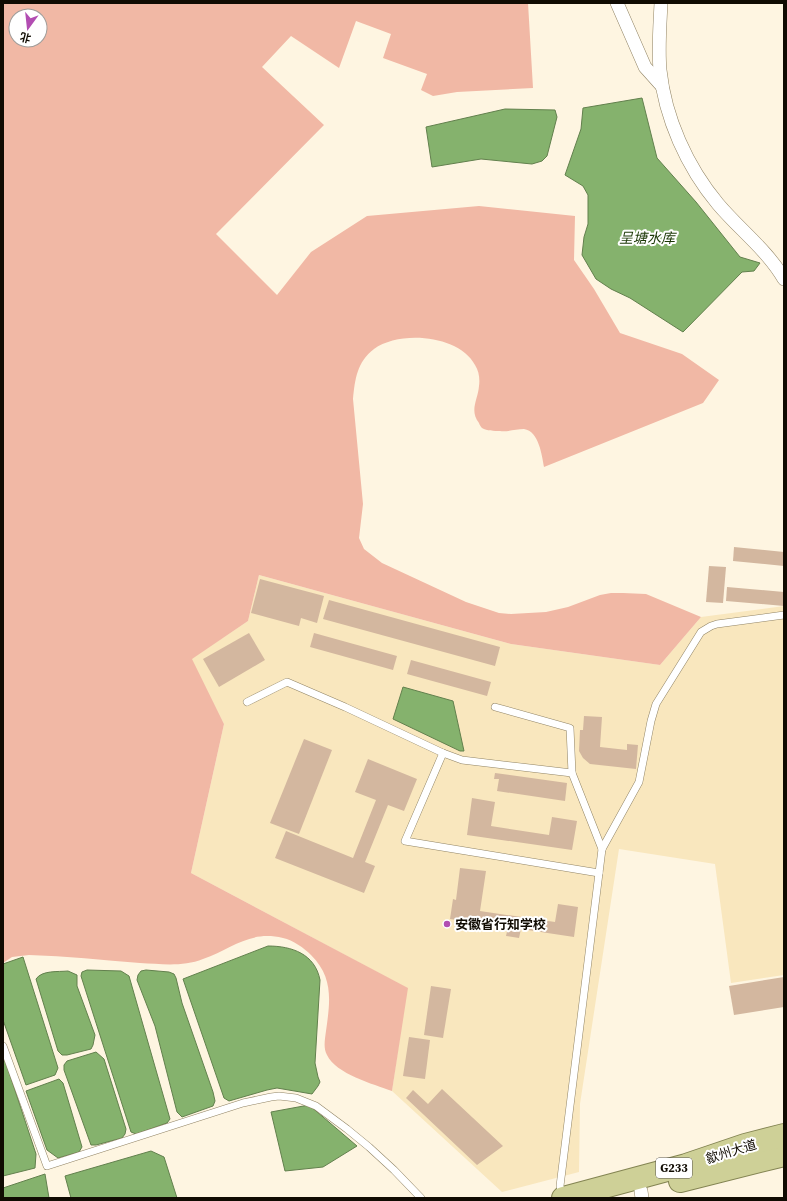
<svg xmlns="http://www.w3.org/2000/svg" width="787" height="1201" viewBox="0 0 787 1201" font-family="'Source Serif 4','Noto Sans SC',serif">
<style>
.built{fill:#f9e7be}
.green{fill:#f1b8a5;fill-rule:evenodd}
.water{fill:#85b26d;stroke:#62804d}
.building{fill:#d3b79f}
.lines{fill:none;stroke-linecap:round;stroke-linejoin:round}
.service-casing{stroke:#918465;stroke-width:8}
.minor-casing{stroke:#918465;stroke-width:14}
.trunk-casing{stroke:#838452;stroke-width:24}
.service{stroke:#fff;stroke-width:7}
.minor{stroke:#fff;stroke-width:13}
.trunk{stroke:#ced097;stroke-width:22}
.poi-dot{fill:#b24db2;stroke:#fff;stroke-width:1.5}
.labels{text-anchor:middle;stroke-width:4;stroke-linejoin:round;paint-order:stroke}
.shield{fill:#fff;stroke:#58544e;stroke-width:1}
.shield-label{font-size:12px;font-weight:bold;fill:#100b02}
.poi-label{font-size:13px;font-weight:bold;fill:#100b02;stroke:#fff;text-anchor:start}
.street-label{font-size:13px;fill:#100b02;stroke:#fff}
.water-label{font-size:14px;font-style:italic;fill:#1a3705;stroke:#fff}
</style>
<rect width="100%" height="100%" fill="#fef5e1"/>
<polygon class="built" points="259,575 511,644 660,665 701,617 784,606 784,975 731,983 715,864 619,849 580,1104 579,1172 502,1192 392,1091 407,988 191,873 224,724 191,659 248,621"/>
<path class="green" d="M 3,3 L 528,3 L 533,88 L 457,92 L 433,96 L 421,90 L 427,74 L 383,58 L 391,34 L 356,21 L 339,68 L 291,36 L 262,67 L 324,125 L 216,234 L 277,295 L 311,252 L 367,216 L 479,206 L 575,216 L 574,260 L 594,289 L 620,333 L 682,354 L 719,380 L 703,403 L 544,467 C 542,456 539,431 524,429 C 516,429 508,432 500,431 C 494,431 487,431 482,428 C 481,427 479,424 479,423 C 469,410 478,400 479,386 C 480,379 479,371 475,365 C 459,335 400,330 374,349 C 357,362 355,379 353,399 L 363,504 L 359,538 L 364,549 L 382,563 L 466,602 L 499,613 L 511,614 L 546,612 L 568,607 L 600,595 L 611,593 L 623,593 L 646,594 L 701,617 L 660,665 L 511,644 L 259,575 L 248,621 L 192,659 L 224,724 L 191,873 L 408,988 L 392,1091 C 373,1084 336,1074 327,1055 C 323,1048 325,1039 326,1031 C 330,1002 334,978 311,955 C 304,948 293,940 283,938 C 249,930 232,949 203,959 C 183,967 161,964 140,963 C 103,960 66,956 29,955 L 12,957 L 3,963 ZM 16,16 L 40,16 L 40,40 L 16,40 Z"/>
<g class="water">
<polygon points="642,98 657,158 696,202 740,257 760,263 754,271 742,272 683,332 630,298 611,289 596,279 582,255 584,237 588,224 588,195 583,186 565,175 581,129 583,108"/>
<polygon points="505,109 555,110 557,117 547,156 542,161 532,164 481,159 432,167 426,127"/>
<polygon points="403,687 453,701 464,751 460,751 393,719"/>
<path d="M 268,946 C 292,946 315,954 320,980 L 315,1063 L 318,1077 L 320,1082 L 318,1086 L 312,1094 L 277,1088 L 267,1090 L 229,1101 L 224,1098 L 183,979 Z"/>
<polygon points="23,957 58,1068 55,1075 26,1085 3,1020 3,964"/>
<polygon points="87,970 121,971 129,976 170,1119 167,1123 136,1134 131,1132 81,976 82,972"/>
<polygon points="146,970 169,972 174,974 176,978 182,1003 213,1092 215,1101 213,1106 182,1117 177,1112 155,1026 137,980 138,975 141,971"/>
<path d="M 68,971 L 77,975 L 77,986 L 95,1035 L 93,1045 L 91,1049 L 67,1055 L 62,1055 L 58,1051 L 36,979 C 42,970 58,972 68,971 Z"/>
<polygon points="96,1052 104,1059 126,1129 125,1134 122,1138 96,1145 91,1145 64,1070 64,1065 67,1061"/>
<polygon points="3,1054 36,1154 35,1168 3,1176"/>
<polygon points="59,1079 63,1083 82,1147 79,1152 58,1158 47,1150 26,1091"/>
<polygon points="309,1105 357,1146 323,1167 285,1171 271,1112"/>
<polygon points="151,1151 164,1157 177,1198 71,1198 65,1176"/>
<polygon points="45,1174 49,1198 3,1198 3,1188"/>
</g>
<g class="building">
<polygon points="734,547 784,552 784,566 733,561"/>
<polygon points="709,566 726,567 723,603 706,602"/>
<polygon points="260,579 324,596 317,623 301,618 299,626 251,613"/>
<polygon points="727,587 784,592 784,606 726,601"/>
<polygon points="329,600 500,647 495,666 323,619"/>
<polygon points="249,633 265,660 219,687 203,659"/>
<polygon points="314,633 397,656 393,670 310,647"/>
<polygon points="411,660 491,682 487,696 407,674"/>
<polygon points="584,716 602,717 600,747 627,750 627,744 638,745 636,769 590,764 583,758 579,751 580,730 583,730"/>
<polygon points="304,739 332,750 299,834 270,823"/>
<polygon points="368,759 417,779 404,811 388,805 365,862 375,866 364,893 275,858 286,831 353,858 376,800 355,792"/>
<polygon points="495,773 567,783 565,801 497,791 499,779 494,779"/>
<polygon points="472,798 495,802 491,826 549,835 552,817 577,821 572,850 467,835"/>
<polygon points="460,868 486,871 480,911 555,922 558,904 578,907 574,937 521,929 519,938 506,936 508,927 450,919 453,899 456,900"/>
<polygon points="784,977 784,1007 734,1015 729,986"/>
<polygon points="431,986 451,989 443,1038 424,1035"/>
<polygon points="409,1037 430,1040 425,1079 403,1076"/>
<polygon points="442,1089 503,1146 477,1165 406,1098 413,1090 428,1104"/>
</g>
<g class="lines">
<g class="service-casing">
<g id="service">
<polyline points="247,702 287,682 345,707 443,753 462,760 572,773"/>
<polyline points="495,707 570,728 572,773 602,849"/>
<polyline points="443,753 405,841 599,873"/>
<polyline points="3,1046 47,1166 243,1103 271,1097 279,1096 296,1098 316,1106 347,1129 369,1147 394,1170 421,1198"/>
<polyline points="562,1196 560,1186 602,849 639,782 651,721 656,704 701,632 711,626 717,624 784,615"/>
</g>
</g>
<g class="minor-casing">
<g id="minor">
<polyline points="617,3 645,67 662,86"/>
<path d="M 661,3 C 660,25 658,48 660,70 C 665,118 687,167 718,204 C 740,230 767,250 784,279"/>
<polyline points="641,1191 642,1198"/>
</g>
</g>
<g class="trunk-casing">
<g id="trunk">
<polyline points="680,1181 784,1155"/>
<polyline points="563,1198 686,1165 745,1145 784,1135"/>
</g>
</g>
<use href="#service" class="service"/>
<use href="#minor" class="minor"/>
<use href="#trunk" class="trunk"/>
</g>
<circle class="poi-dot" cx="447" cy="924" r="4"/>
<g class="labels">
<rect class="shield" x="656" y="1158" width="36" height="20" rx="3"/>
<g class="shield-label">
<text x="674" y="1172">G233</text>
</g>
<g class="poi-label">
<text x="455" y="929">安徽省行知学校</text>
</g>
<g class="street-label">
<text transform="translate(731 1151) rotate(-17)" y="5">歙州大道</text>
</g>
<g class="water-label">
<text x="647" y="243">呈塘水库</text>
</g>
</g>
<rect width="787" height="1201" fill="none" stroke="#100b02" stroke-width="8"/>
<g transform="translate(28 28) rotate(195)"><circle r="19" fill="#ffffff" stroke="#9f9d9a"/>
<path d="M0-3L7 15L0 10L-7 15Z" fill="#b24db2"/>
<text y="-6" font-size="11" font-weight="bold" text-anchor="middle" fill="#100b02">北</text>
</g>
</svg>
